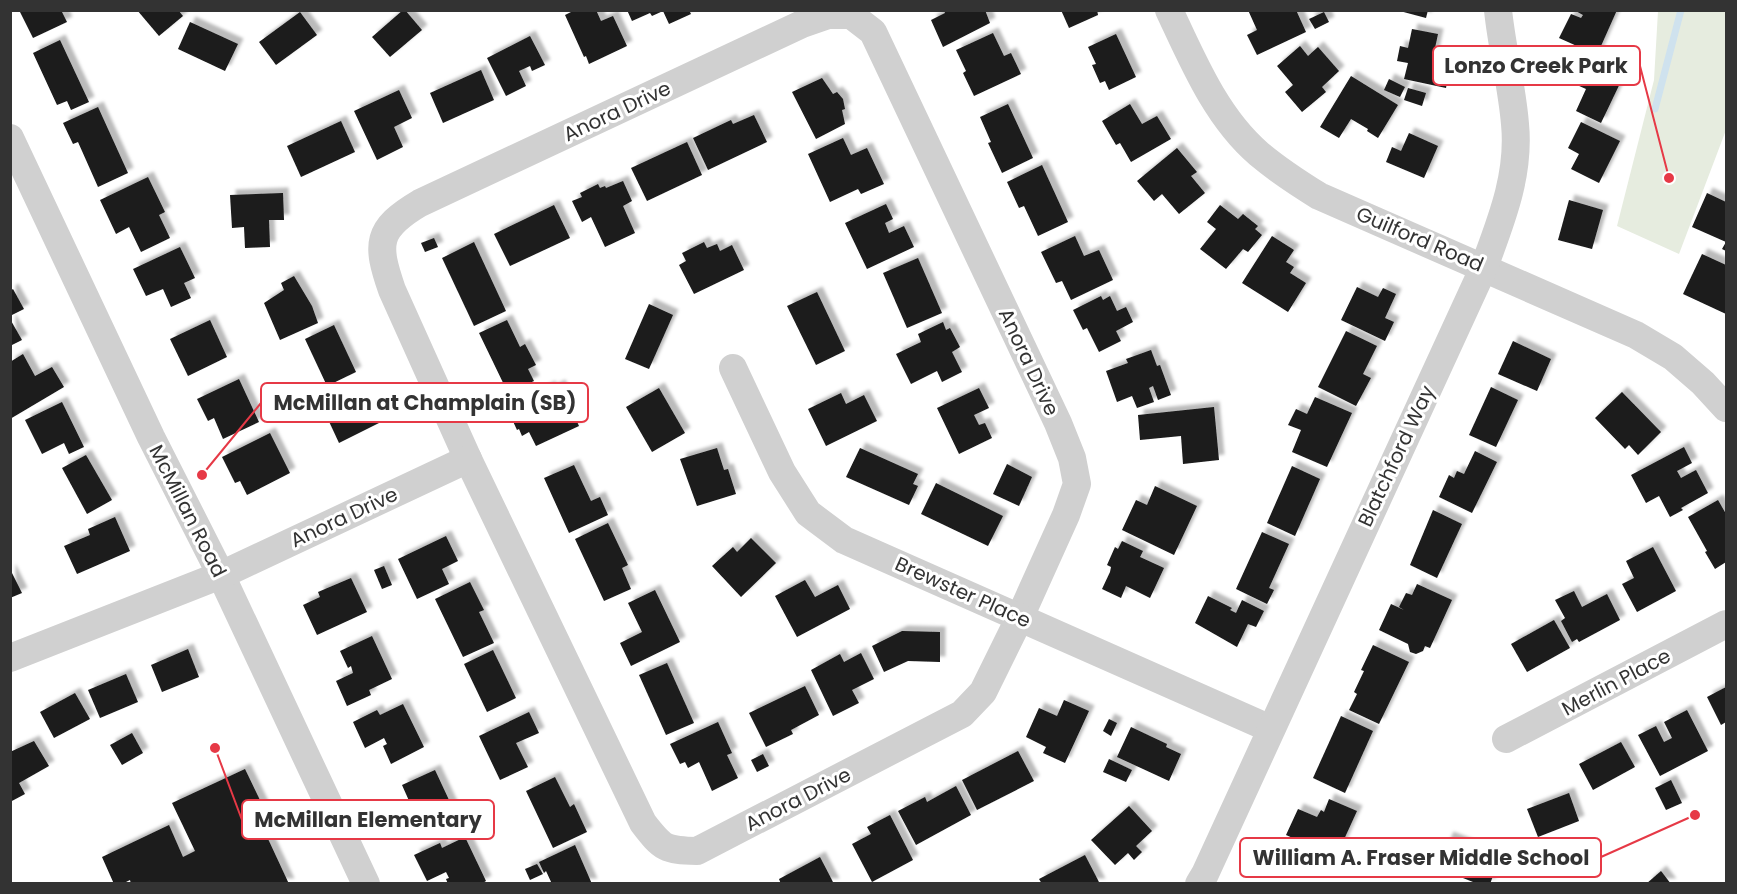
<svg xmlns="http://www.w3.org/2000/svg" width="1737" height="894" viewBox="0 0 1737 894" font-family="Poppins,sans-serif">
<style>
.green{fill:#e6ecdf}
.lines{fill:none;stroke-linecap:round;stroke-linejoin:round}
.stream{stroke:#cfe2ee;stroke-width:7}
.building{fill:#1a1a1a;filter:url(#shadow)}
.minor{stroke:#d0d0d0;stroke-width:28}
.labels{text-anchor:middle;stroke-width:6;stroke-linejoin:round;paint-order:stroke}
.street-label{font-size:20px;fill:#333;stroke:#fff}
.leader{fill:none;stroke:#e63946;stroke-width:2}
.callout-dot{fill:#e63946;stroke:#fff;stroke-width:2}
.callout{fill:#fff;stroke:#e63946;stroke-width:2}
.callout-label{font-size:21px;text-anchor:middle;font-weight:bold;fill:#333}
</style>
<defs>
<filter id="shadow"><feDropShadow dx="5.5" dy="-5.5" stdDeviation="1.5" flood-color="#0004"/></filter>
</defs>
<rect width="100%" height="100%" fill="#fff"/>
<polygon class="green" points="1658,11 1726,11 1726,130 1679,254 1617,226 1654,80"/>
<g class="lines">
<polyline class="stream" points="1655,109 1681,10"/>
</g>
<g class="building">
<polygon points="19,10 61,10 67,22 33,38"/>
<polygon points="137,10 178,10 183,16 159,36"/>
<polygon points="403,10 405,10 422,30 390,57 372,37"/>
<polygon points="575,10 596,10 601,21 613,16 627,46 589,64 586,56 584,57 565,15"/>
<polygon points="627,10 689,10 691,14 669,24 663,11 652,16 650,13 632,21"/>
<polygon points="944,10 985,10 990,23 943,47 931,20 945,13"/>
<polygon points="1061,10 1097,10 1098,15 1069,28"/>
<polygon points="1248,10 1296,10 1306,32 1257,55 1247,35 1257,30"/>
<polygon points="1396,10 1428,10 1426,18"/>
<polygon points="1574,10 1617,10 1597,55 1559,38 1571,14 1581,18 1583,15"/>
<polygon points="300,12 317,35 276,65 259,42"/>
<polygon points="1324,12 1329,22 1315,29 1309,19"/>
<polygon points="190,22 238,44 225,71 178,49"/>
<polygon points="1412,29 1438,34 1432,62 1450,66 1446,88 1404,79 1408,63 1397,61 1400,46 1408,48"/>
<polygon points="993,33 1004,56 1011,53 1021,74 974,96 963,73 966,71 956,50"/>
<polygon points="1116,34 1136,77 1109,90 1105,81 1100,83 1092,65 1096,64 1088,47"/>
<polygon points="530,36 545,65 532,71 530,66 519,71 526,86 506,96 487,58"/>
<polygon points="60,40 89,102 71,110 67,101 57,105 33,53"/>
<polygon points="1300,46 1308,56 1318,47 1339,71 1322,87 1326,92 1302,112 1285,92 1293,85 1277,66"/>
<polygon points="1581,54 1624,75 1601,123 1576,111 1586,89 1568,81"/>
<polygon points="481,70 494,100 443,123 430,93"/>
<polygon points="1351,76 1398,105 1378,138 1367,131 1368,129 1351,119 1339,138 1320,127"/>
<polygon points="822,78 833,94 837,92 843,99 845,109 842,110 845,124 816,139 792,92"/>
<polygon points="1389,79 1405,87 1400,97 1384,90"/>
<polygon points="1408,88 1426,93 1422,106 1404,100"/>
<polygon points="399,90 412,118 394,127 403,147 377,160 354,111"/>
<polygon points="1008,104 1033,158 1002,173 988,143 991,142 980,117"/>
<polygon points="1130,104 1142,124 1157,116 1171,139 1131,162 1120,143 1116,145 1102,121"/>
<polygon points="98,107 128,173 98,187 78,142 73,144 63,123"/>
<polygon points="754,115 767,142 708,170 693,138 731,120 733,124"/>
<polygon points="341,121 355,152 301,177 287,146"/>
<polygon points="1581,122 1620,141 1599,183 1571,169 1579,154 1568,148"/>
<polygon points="1409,133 1438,146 1424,178 1386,162 1392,147 1401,151"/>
<polygon points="843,138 851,155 867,148 884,184 861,194 858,189 830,202 808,154"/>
<polygon points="687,142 702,175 647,201 631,168"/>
<polygon points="1177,148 1197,172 1191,176 1205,193 1179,214 1162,194 1154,201 1137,181"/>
<polygon points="1042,165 1068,222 1038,236 1024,206 1019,208 1007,182"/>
<polygon points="148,177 165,212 159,215 170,238 141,252 129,227 116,234 100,200"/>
<polygon points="623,181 632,201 623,206 635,233 605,247 591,217 582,222 572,201 582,197 580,193 598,184 600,188 605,186 606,188"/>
<polygon points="283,193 284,220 269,220 270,247 245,248 244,227 232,228 230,195"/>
<polygon points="1707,193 1726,202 1726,251 1722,249 1726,242 1692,227"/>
<polygon points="1569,200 1603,210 1592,249 1558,240"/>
<polygon points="886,204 893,219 885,223 889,233 904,226 914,247 867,269 845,223"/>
<polygon points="554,205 570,238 510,266 494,234"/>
<polygon points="1220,205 1238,219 1243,214 1258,226 1255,229 1262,235 1248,252 1243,249 1226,269 1200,249 1216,229 1207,222"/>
<polygon points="1075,236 1084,256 1099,250 1113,280 1071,300 1062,281 1056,283 1041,252"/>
<polygon points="1272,236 1294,250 1286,262 1294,267 1290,273 1306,283 1288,312 1242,283"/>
<polygon points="434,238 438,247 425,252 421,243"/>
<polygon points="474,242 506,311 474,326 442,258"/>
<polygon points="704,242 707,248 717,244 720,251 732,245 744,270 694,294 679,265 686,261 682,253"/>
<polygon points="180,247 195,278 184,283 191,298 171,307 163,289 146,296 133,269"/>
<polygon points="1702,254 1726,265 1726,314 1683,294"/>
<polygon points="918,258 942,313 907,328 883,273"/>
<polygon points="294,276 312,306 318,323 280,340 264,303 284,290 281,283"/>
<polygon points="1357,287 1378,297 1383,288 1396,294 1385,318 1394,322 1385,341 1341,320"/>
<polygon points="13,289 24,309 10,316 10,291"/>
<polygon points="817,292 845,351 816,365 787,306"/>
<polygon points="1101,296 1103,300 1110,296 1117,311 1126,307 1133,322 1116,331 1121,341 1099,352 1087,328 1083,330 1073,310"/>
<polygon points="649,304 673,315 649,369 625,359"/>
<polygon points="10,319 22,340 10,346"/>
<polygon points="210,320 227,357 188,376 170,339"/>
<polygon points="507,320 520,347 525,344 536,365 528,369 534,381 508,393 479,333"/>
<polygon points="943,322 946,330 950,328 960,347 952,352 962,372 942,382 937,371 911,384 896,354 921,342 918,334"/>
<polygon points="334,325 356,372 327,386 305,339"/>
<polygon points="1346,331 1377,346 1363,374 1371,378 1356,406 1318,387"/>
<polygon points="1513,341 1551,359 1537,391 1498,374"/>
<polygon points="1151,350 1157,366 1160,365 1171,395 1158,400 1153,386 1149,388 1154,402 1137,408 1132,396 1117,402 1106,371 1128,363 1126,359"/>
<polygon points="23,354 35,376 52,367 64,387 10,419 10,362"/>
<polygon points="239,379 259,422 223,439 214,418 208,421 197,399"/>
<polygon points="560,385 579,426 536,446 529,432 522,436 519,429 517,430 506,406 550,386 551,389"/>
<polygon points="1491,387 1518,400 1496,447 1469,435"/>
<polygon points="659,388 685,433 652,452 626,407"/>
<polygon points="979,388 989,408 974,415 979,425 985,423 992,438 959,454 937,408"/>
<polygon points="1622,392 1661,432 1638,455 1629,445 1625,449 1595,418"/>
<polygon points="371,393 385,420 339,443 326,415"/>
<polygon points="841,393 846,404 864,395 877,421 826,446 808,409"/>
<polygon points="1315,397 1352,413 1327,467 1292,452 1301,430 1288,425 1296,409 1307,414"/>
<polygon points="62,402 84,447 69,454 64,443 42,454 25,420"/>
<polygon points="1214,407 1219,460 1183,464 1181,436 1140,440 1138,415"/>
<polygon points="270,433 290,473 247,495 240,481 235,483 222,457"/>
<polygon points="1684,447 1692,463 1677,471 1681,478 1696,470 1708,493 1681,508 1683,510 1670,517 1659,496 1646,503 1631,475"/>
<polygon points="717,448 724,470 728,469 736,494 697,506 680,459"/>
<polygon points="860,448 918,474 913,484 918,486 909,505 846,477"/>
<polygon points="1475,451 1497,462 1472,513 1439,497 1449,475 1454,478 1457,471 1464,474"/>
<polygon points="86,455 112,500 87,514 62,468"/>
<polygon points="1007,464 1032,477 1019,506 993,494"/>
<polygon points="574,465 591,501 600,497 608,515 569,533 544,478"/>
<polygon points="1292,466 1320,479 1295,536 1267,523"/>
<polygon points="936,483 1003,516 988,546 921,514"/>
<polygon points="1155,486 1197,506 1174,555 1122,530 1136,500 1147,505"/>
<polygon points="1718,500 1726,514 1726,562 1715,569 1705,552 1707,551 1688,517"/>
<polygon points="1433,510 1462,524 1437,578 1410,565"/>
<polygon points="115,517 130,551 77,574 64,546 90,535 88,529"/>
<polygon points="608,523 628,565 622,568 631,589 604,601 575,539"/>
<polygon points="1262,532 1289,544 1269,588 1274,590 1267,604 1236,589"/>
<polygon points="446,536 458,561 442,569 449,584 417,599 398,559"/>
<polygon points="751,538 776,563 741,597 712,566 733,547 737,552"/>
<polygon points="1122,541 1143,551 1140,557 1164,568 1150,598 1126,586 1121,598 1102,589 1110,572 1111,567 1107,565 1115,547 1118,549"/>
<polygon points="1653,547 1676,591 1637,612 1622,584 1634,578 1626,561"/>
<polygon points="384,566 392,585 382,589 374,570"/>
<polygon points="10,569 22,593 10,598"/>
<polygon points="351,578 367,612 317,635 303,605 320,597 318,592"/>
<polygon points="805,580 815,597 838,585 850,609 797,637 775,596"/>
<polygon points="470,582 484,610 479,612 494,643 463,657 435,599"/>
<polygon points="1417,584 1452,600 1430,648 1425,646 1423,651 1416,654 1410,652 1408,644 1379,630 1391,604 1404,610 1399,607 1406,593 1412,595"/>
<polygon points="655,590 680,642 631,666 620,643 642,632 628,603"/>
<polygon points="1574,591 1582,607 1607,594 1620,620 1579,642 1577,639 1572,642 1561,621 1565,618 1555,600"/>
<polygon points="1208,596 1232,608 1230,610 1236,613 1242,600 1264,611 1256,627 1248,624 1237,647 1195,623"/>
<polygon points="1554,620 1570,648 1527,672 1511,644"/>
<polygon points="902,631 940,632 940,662 908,661 884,672 872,646"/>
<polygon points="372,636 392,679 369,690 371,695 347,706 336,681 353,673 351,666 348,668 340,651"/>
<polygon points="1373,645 1409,662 1379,724 1349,710 1357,694 1354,692 1364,671 1361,670"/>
<polygon points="188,649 199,677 162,692 151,665"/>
<polygon points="493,650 516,698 487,712 464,664"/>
<polygon points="861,653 874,679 852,690 859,703 833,716 811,670 840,654 844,662"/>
<polygon points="667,663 694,723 666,735 639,675"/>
<polygon points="126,674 138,702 100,718 88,690"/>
<polygon points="805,686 819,715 791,730 793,734 766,747 749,713"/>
<polygon points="1726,687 1726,722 1721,725 1707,697"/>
<polygon points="75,693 90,719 54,738 40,712"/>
<polygon points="1064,700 1089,711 1065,763 1043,753 1046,747 1026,737 1039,708 1057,716"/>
<polygon points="403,704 424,747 391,764 383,746 387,744 384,738 365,748 353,722 377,710 380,715"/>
<polygon points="1687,710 1708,751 1660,776 1638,735 1656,726 1664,742 1672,738 1664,722"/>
<polygon points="529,712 539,733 516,743 528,767 500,780 479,736"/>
<polygon points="1341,716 1373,731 1345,793 1313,778"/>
<polygon points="1109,719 1117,723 1111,736 1103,731"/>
<polygon points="718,722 732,753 727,755 738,778 712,791 699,762 688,768 685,762 680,764 670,744"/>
<polygon points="1131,727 1167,744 1166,747 1181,754 1169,781 1117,757"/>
<polygon points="132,733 143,753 122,765 110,745"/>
<polygon points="34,741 49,766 19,783 25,794 10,802 10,752"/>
<polygon points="1621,742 1635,767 1593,790 1579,764"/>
<polygon points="1018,751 1034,781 977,810 962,780"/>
<polygon points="763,754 769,766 757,772 751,760"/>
<polygon points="1109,759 1132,770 1126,782 1103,772"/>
<polygon points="245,769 271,823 262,826 289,884 131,884 130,880 122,884 114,884 102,857 169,825 183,857 195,851 172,803"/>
<polygon points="435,770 456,815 407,838 395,813 415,804 414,801 410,803 402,785"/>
<polygon points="555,777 570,807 574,804 587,832 553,848 526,791"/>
<polygon points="1671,780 1682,803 1666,810 1655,788"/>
<polygon points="956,786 971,815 916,845 898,811 925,797 927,802"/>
<polygon points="1569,793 1579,821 1538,837 1527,809"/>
<polygon points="1329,799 1357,811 1336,857 1286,835 1298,809 1317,817 1321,810 1324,812"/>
<polygon points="1129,806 1152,831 1136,846 1142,852 1134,860 1128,853 1115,865 1091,840"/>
<polygon points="890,815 913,860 872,882 852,844 871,834 867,827"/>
<polygon points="465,837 486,881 481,884 448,884 446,879 449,878 446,872 427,881 414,855 440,843 442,848"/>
<polygon points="1448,837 1485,851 1484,855 1499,860 1490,884 1478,884 1448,872 1452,863 1439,858"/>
<polygon points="575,845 592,884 552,884 546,871 544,873 539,862"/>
<polygon points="1085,855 1100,884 1042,884 1039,879"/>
<polygon points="820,857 834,884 781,884 779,879"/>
<polygon points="537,864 543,874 530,880 525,869"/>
<polygon points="1661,871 1671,884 1646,884"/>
</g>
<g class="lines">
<g class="minor">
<path d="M 1169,10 C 1193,61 1216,117 1259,154 C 1278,170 1298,183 1319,196 L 1636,335 L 1673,357 L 1703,383 L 1726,408"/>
<path d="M 828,15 L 851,15 L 873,32 L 1058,423 L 1072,458 L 1077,484 L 1066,515 L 1020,617 L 983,692 L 962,714 L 697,851 C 665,850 663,849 643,823 L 468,459 L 392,290 C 376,244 376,229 420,203 L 802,24 Z"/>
<polyline points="10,138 151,437 221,575 366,884"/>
<polyline points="733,368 782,472 808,513 844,540 1271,729"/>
<polyline points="10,658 221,575 468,459"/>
<polyline points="1506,739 1726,624"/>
<path d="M 1199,884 L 1205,874 L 1484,267 C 1501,221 1520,175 1515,124 C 1512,86 1502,49 1498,10"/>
</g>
</g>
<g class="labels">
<g class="street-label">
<text transform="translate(617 111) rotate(-25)" y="7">Anora Drive</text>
<text transform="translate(1420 239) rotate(23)" y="7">Guilford Road</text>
<text transform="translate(1029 362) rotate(65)" y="7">Anora Drive</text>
<text transform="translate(1396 456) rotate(-65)" y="7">Blatchford Way</text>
<text transform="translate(188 511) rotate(63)" y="7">McMillan Road</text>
<text transform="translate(344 517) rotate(-25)" y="7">Anora Drive</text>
<text transform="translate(963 592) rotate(24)" y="7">Brewster Place</text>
<text transform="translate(1616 682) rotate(-28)" y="7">Merlin Place</text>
<text transform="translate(798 799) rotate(-27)" y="7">Anora Drive</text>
</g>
</g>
<path class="leader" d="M1669 178L1640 66M202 475L261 403M215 748L242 820M1695 815L1601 857"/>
<g class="callout-dot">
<circle cx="1669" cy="178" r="6"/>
<circle cx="202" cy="475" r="6"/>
<circle cx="215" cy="748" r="6"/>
<circle cx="1695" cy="815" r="6"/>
</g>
<g class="callout">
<rect x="1433" y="46" width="207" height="39" rx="6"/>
<rect x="261" y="383" width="327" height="39" rx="6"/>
<rect x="242" y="800" width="252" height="39" rx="6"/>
<rect x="1240" y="838" width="361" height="39" rx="6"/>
</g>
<g class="callout-label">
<text x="1536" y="73">Lonzo Creek Park</text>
<text x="425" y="410">McMillan at Champlain (SB)</text>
<text x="368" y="827">McMillan Elementary</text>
<text x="1421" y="865">William A. Fraser Middle School</text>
</g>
<rect width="1737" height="894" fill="none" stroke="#333333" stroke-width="24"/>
</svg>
